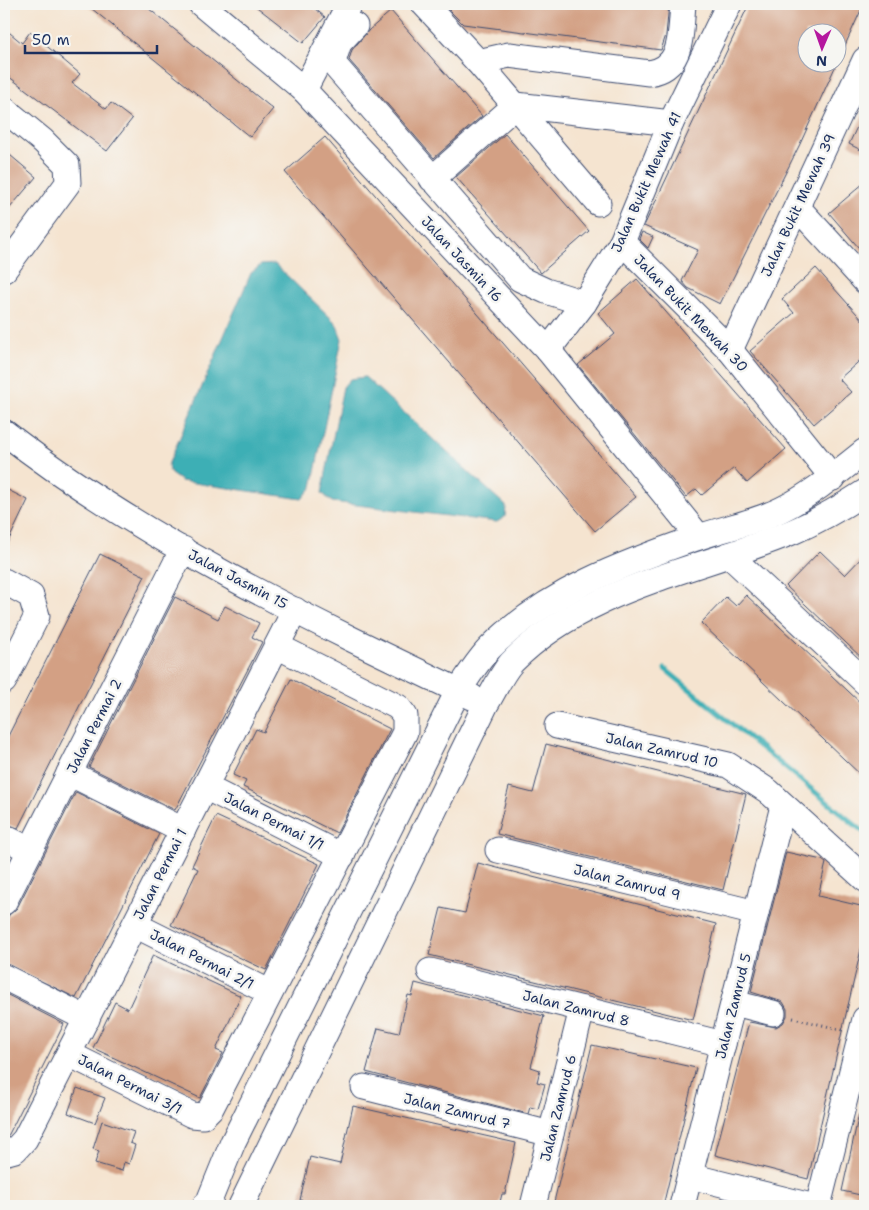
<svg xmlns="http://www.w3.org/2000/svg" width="869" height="1210" viewBox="0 0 869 1210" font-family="'Shantell Sans',sans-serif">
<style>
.water{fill:#3eafb5;stroke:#2c6f8a}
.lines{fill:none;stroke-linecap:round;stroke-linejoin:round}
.stream{stroke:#3eafb5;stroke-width:5}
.building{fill:#d3a084;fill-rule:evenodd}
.minor-casing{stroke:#3c4a6f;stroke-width:27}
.major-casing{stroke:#3c4a6f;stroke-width:29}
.path{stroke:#3c4a6f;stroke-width:3;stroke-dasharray:1 4;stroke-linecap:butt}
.minor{stroke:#fff;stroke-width:25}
.major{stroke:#fff;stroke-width:28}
.labels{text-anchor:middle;stroke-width:5;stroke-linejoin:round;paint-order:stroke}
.street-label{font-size:14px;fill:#1b2f5e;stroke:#f6f6f2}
</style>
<rect width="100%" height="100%" fill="#f6f6f2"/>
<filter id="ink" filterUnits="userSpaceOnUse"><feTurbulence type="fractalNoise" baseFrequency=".02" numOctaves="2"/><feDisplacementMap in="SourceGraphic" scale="10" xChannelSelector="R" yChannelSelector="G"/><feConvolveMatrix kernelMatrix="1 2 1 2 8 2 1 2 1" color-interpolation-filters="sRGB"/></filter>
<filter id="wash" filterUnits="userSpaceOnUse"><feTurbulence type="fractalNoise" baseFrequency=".0096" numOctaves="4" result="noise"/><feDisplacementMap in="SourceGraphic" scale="20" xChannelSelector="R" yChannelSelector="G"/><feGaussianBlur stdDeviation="1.12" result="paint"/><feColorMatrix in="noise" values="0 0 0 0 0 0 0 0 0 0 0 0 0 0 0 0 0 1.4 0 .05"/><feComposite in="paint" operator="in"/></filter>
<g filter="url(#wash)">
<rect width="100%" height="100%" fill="#f5e4d0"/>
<g class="water">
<polygon points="275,264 336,323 342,339 312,487 302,499 181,481 171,474 168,465 251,273 261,265"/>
<polygon points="365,377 506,506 505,517 497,522 332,502 322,493 343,387 350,379"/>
</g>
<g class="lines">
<polyline class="stream" points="665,669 865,833"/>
</g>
<g id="blocks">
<g class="building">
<polygon points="86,4 143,4 273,109 250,137"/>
<polygon points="253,4 309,4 325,17 303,43"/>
<polygon points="448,4 669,4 666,35 661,50 463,24 447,8"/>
<path d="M 749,4 L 852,4 L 862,8 L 800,144 L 720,304 L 688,288 L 682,281 L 698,250 L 644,226 ZM 806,32 L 836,32 L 836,62 L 806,62 Z"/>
<polygon points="391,11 482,116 434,158 349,60 352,50 369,30"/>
<polygon points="4,28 22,43 30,32 80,74 72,83 106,109 111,103 132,119 107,151 4,73"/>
<polygon points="865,110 865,152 849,144"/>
<polygon points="505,134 589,231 541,273 456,177"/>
<polygon points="325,137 636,497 595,531 285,172"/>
<polygon points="4,150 36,177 4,215"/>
<polygon points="865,182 865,255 829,213"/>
<polygon points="642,232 653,237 648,248 639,239"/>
<polygon points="816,268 865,323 865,356 839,379 851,392 814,424 750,351 794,313 782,299"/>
<polygon points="637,279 786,449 747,483 734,468 702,495 696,489 686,497 578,365 615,334 598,313"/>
<polygon points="8,490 28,500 4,550 4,499"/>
<polygon points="820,551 845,575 865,554 865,661 786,586"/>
<polygon points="100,554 145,576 18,828 4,823 4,744"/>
<polygon points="746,595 865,707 865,779 701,623 726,597 736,606"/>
<polygon points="175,597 218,619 225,606 259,623 252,637 262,642 175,810 89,767"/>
<polygon points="291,679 390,729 337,833 243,787 246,781 233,775 256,729 264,732"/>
<polygon points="546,744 746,794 723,890 497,834 509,787 533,793"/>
<polygon points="76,792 159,834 76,998 4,963 4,925 9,915 17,908"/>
<polygon points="216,816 319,864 266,970 171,925 198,869 192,866"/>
<polygon points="786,852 822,860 826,863 818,896 865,907 865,932 808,1179 715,1155 749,1022 776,1027 783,1023 787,1016 787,1009 783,1002 751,992"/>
<polygon points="478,863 716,924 693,1020 429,955 441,908 465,913"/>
<polygon points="153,955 241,996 216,1050 223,1053 200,1098 93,1048 115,1002 128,1009"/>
<polygon points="415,983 544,1016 531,1067 540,1070 537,1082 545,1084 538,1109 530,1107 528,1114 366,1072 378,1028 399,1033 408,995 412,996"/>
<polygon points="4,993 64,1024 8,1136 4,1138"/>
<polygon points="592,1045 696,1068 663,1206 553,1206"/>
<polygon points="77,1088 105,1098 95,1123 68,1113"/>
<polygon points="353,1106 516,1143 505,1194 502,1194 499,1206 328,1206 300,1200 310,1157 340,1164"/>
<polygon points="859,1114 865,1115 865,1196 842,1191"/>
<polygon points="102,1121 134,1132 130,1143 135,1145 129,1164 124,1162 122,1171 95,1163 99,1151 93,1149"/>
</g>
</g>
</g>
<g filter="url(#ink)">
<use href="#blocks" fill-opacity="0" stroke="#3c4a6f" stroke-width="1"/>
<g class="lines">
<g class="minor-casing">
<g id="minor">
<polyline points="201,4 304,90 548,350 699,537"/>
<polyline points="424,4 478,62 598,203"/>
<polyline points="355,26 339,43 333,62 337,68 520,279 546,291 584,303"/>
<path d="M 478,62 L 509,55 L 649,73 C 684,68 680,33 683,5"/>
<polyline points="304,90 349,4"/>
<polyline points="4,109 43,141 67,165 68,183 4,270"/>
<polyline points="432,179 516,105 671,123"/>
<polyline points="797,207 865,281"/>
<polyline points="622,242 730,350 833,478"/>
<polyline points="548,350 584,303 622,242 671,123 729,4"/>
<polyline points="730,350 865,60"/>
<path d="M 4,432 C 144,541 312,621 472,697"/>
<polyline points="729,555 865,682"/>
<polyline points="4,581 31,596 37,616 4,681"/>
<polyline points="557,726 728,765 768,791 865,879"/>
<polyline points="69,773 183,830"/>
<polyline points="205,787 342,856"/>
<polyline points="4,837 30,850"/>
<polyline points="498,850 756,913"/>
<polyline points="4,902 183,549"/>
<polyline points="135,925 269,992"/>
<polyline points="430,971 723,1044"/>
<polyline points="4,977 87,1019"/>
<polyline points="734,1003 773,1013"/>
<polyline points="69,1054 192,1115 203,1116 211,1108 405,732 405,716 398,707 277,646"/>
<polyline points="364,1087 551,1134"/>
<polyline points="4,1153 15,1150 25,1139 295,610"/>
<polyline points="690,1176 811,1206"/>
<path d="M 207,1206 L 233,1142 L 458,691 C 468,677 478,660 490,648 C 547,591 624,563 699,537 C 722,529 748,524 771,514 C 802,502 839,472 865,451"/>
<path d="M 241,1206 L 486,704 C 494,691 502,673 512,662 C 586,587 698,571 792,532 C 818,521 842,507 865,492"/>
<polyline points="533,1206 582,1009"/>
<polyline points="682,1206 783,806"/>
<polyline points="818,1206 865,1019"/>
</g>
</g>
<g class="major-casing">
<polyline id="major" points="206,1206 207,1206"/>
</g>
<polyline class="path" points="793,1018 843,1030"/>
<use href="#minor" class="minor"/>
<use href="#major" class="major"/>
</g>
</g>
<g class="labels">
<g class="street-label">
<text transform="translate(646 182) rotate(-66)" y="5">Jalan Bukit Mewah 41</text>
<text transform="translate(798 205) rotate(-65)" y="5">Jalan Bukit Mewah 39</text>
<text transform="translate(462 259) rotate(47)" y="5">Jalan Jasmin 16</text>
<text transform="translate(691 313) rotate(46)" y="5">Jalan Bukit Mewah 30</text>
<text transform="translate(238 579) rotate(28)" y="5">Jalan Jasmin 15</text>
<text transform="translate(94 726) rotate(-63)" y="5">Jalan Permai 2</text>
<text transform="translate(662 750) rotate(13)" y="5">Jalan Zamrud 10</text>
<text transform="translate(274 821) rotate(27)" y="5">Jalan Permai 1/1</text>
<text transform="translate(160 874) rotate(-63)" y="5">Jalan Permai 1</text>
<text transform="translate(627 882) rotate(14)" y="5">Jalan Zamrud 9</text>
<text transform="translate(202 959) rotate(27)" y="5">Jalan Permai 2/1</text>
<text transform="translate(733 1006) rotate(-76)" y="5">Jalan Zamrud 5</text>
<text transform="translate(576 1008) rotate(14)" y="5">Jalan Zamrud 8</text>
<text transform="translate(130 1084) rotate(27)" y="5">Jalan Permai 3/1</text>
<text transform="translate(558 1108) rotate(-76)" y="5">Jalan Zamrud 6</text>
<text transform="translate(457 1111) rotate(14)" y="5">Jalan Zamrud 7</text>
</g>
</g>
<rect width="869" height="1210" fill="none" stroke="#f6f6f2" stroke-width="20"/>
<g transform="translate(822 48) rotate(182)"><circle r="24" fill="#f6f6f2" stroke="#9ea6b7"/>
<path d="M0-4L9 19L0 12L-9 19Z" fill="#b5179e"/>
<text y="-8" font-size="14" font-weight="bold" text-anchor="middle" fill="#1b2f5e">N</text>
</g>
<path d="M25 45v8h132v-8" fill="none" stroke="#1b2f5e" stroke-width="2.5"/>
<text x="32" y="45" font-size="15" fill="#1b2f5e" stroke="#f6f6f2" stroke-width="4" paint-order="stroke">50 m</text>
</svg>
